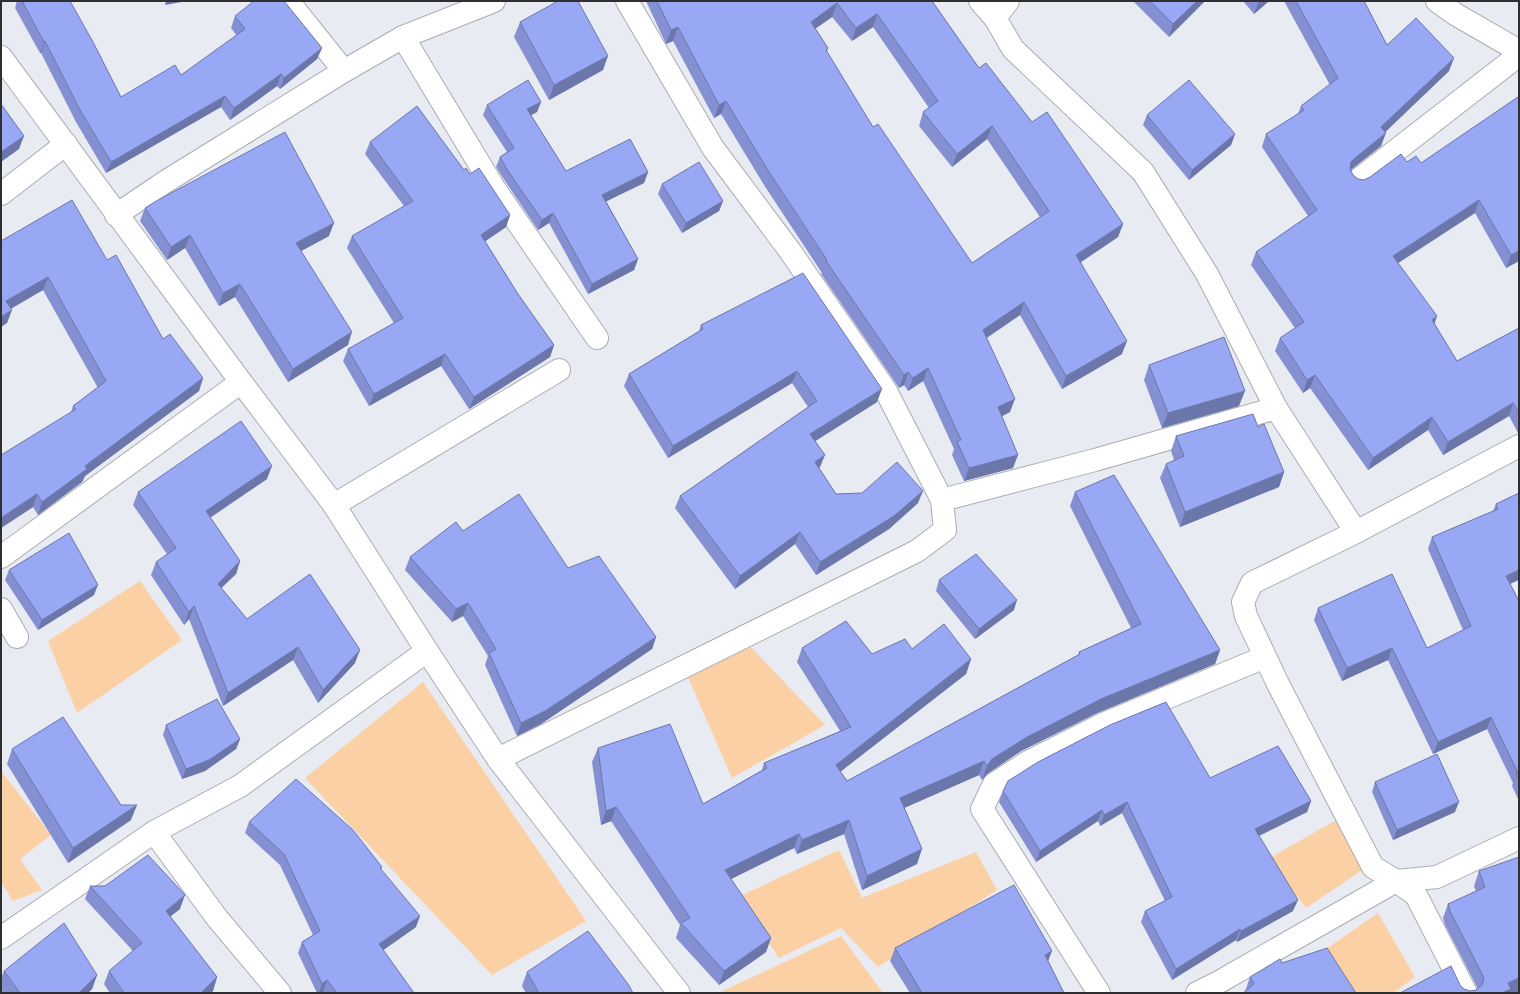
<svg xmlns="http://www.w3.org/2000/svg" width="1520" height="994" viewBox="0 0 1520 994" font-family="Rubik,sans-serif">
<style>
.green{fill:#fcd0a5}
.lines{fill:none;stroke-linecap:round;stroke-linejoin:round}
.street-casing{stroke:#aaacb3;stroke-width:24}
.street{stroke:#fff;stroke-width:22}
.wall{fill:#8490d2;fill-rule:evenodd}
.shaded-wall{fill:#6b76ab}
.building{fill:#99a8f4;stroke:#6b76ab;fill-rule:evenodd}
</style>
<rect width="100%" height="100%" fill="#e9ebf2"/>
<g class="green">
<polygon points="140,581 182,640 77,713 48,641"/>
<polygon points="750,646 825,725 732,778 687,675"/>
<polygon points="423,682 586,921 492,975 305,778"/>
<polygon points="1,771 51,835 20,859 42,890 13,901 1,882"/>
<polygon points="1340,818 1367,867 1306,908 1268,859"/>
<polygon points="839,850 862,898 976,852 997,890 878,967 841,928 779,958 738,897"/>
<polygon points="1378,913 1415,977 1393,993 1351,993 1323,951"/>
<polygon points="841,936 883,993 718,993"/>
</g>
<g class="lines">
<g class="street-casing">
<g id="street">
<polyline points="288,1 344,71"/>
<polyline points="980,1 995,18 1013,49 1143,172 1207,274 1276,408 1356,532"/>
<polyline points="1437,1 1455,14 1519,51"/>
<polyline points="995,18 1008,1"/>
<polyline points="403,37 494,188 597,338"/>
<polyline points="1,57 241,382 334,505 427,651 498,759 679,993"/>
<polyline points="1358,180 1519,55"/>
<polyline points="1,194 66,144"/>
<polyline points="116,215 165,182 344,71 403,37 494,1"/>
<polyline points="942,500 1095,460 1276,408"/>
<polyline points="334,505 559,370"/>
<polyline points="1,557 241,382"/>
<polyline points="1,609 17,637"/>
<polyline points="498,759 917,551 945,530 942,500 886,391 790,251 713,148 627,1"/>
<polyline points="154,832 217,918 280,993"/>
<polyline points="1,938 154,832 240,786 427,651"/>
<polyline points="1099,993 982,809 994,784 1028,762 1101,725 1265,657"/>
<polyline points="1197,993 1219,982 1396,881 1437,877 1519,838"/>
<polyline points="1466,993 1416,895 1396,881 1373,867 1278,684 1246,616 1243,602 1252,583 1356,532 1519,446"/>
</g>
</g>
<use href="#street" class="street"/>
</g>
<g class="wall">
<polygon points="17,1 70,1 121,97 181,75 237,36 231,28 235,16 322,48 317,59 280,89 277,86 230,120 221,107 106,173 76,122 41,53 40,53 15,8"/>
<path d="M 646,1 L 932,1 L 979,68 L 1032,122 L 1123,224 L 1118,237 L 1081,262 L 1122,354 L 1062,389 L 1020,315 L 987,338 L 1010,412 L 1002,416 L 1013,468 L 964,481 L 952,455 L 954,449 L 923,381 L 908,391 L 904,385 L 899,388 L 821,274 L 822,273 L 764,185 L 721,114 L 714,118 L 673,41 L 666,44 ZM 832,17 L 852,41 L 873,27 L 929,108 L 923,112 L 919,126 L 952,167 L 987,139 L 1040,217 L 972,263 L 873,127 L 827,52 L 828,48 L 815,29 Z"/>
<polygon points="1133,1 1205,1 1169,37"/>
<polygon points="1243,1 1269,1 1254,14"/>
<polygon points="1284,1 1364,1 1387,45 1449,71 1385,132 1381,146 1351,170 1353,175 1358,179 1364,180 1407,162 1421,163 1518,97 1519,261 1506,268 1475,213 1398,263 1457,361 1519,328 1519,432 1518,433 1509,416 1443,455 1428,430 1368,470 1310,388 1303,393 1275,351 1280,338 1295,328 1251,265 1256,252 1308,216 1262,147 1266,134 1298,114 1301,106 1330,85"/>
<polygon points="520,22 603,70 549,100 514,37"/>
<polygon points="541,102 537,112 531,115 566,171 648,172 644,183 606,201 638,259 634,270 588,294 549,223 538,230 505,181 496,167 500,157 507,152 483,115 487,105"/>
<polygon points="1147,115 1235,134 1231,145 1189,180 1143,125"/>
<polygon points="370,142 464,170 470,174 510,215 506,227 485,241 518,294 554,345 550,357 469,409 441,366 369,406 343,361 348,349 394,323 347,248 352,236 404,206 365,154"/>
<polygon points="662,184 723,201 719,211 682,233 658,194"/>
<polygon points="145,208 329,236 301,251 348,345 288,382 235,297 219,306 185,248 167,260 140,221"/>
<polygon points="1,241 107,260 163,339 203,378 199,391 85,476 82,482 38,515 33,507 1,528 71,412 73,406 98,388 43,290 11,308 7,323"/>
<polygon points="701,325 877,402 815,441 820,467 819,468 836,494 918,503 889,529 816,575 795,544 735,589 675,508 680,496 808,407 792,383 668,458 624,386 629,374 699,331"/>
<polygon points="1149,365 1239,406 1162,428 1144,380"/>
<polygon points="1258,427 1284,472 1279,487 1180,527 1160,478 1166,464 1174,460 1171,451 1176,436"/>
<polygon points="267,479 210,517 240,561 236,574 221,588 247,619 355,663 318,703 293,660 223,706 189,619 184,625 151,575 156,562 167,554 133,505 138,492"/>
<polygon points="1075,492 1220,650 1215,664 1095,714 1021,751 987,774 982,780 979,775 904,808 917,864 862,890 844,834 797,854 794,848 731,879 771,938 766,952 719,985 676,938 680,925 611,821 601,825 592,762 598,748 703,804 762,770 764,763 840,731 797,662 802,648 872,654 912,649 971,659 966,674 840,772 847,781 1078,655 1079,652 1131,628 1070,506"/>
<polygon points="1519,493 1510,584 1519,601 1519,801 1512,786 1513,783 1487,729 1433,754 1388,660 1342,681 1314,620 1318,608 1427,648 1463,630 1428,549 1432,537 1493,511 1496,504"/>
<polygon points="463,531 568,568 656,637 652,649 541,724 517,736 485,665 488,656 463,616 452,622 405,570 410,557"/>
<polygon points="9,570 94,595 38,630 5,580"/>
<polygon points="939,580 1014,610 975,639 936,591"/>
<polygon points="166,725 240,739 236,749 205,771 182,779 163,735"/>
<polygon points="12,749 121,805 131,820 68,863 7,764"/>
<polygon points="1210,778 1311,801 1307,812 1259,836 1293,911 1237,942 1236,940 1172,980 1141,922 1145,911 1165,901 1122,813 1100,826 1098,821 1036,862 999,802 1003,791"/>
<polygon points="1375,782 1455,812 1393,840 1372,792"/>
<polygon points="249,822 382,867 381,870 416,927 383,950 414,993 324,993 323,992 321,993 317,993 298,953 302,942 313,935 280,865 245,833"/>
<polygon points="1519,857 1519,991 1513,993 1400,993 1460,985 1464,989 1470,991 1476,990 1478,989 1445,925 1443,918 1448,904 1476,891 1474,886 1479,871"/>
<polygon points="90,886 180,909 170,916 217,977 213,991 210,993 110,993 104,984 109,971 133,951 85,899"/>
<polygon points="895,948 1048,961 1064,993 910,993 890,961"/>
<polygon points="1282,963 1245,992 1250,977"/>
<polygon points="4,971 97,975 92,989 88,993 4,993 1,990 1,978"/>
<polygon points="527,972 633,993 526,993 522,986"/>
</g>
<g class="shaded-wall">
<polygon points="166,1 187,1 165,5"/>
<polygon points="1197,1 1205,1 1169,37 1173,24"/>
<polygon points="1259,1 1269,1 1254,14"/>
<polygon points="837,3 832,17 806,35 811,22"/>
<polygon points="877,14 873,27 852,41 856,28"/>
<polygon points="678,27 673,41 666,44 671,30"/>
<polygon points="45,41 41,53 40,53 44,42"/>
<polygon points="322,48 317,59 280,89 284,78"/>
<polygon points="608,56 603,70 549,100 554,85"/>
<polygon points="1454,58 1449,71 1377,140 1381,127"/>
<polygon points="281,74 277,86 230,120 234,108"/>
<polygon points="225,96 221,107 106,173 111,162"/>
<polygon points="726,101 721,114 714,118 719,105"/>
<polygon points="541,102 537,112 524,119 527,109"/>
<polygon points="992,126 987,139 952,167 957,154"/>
<polygon points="1386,133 1381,146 1350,170 1351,162 1355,158"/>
<polygon points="1235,134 1231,145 1189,180 1192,170"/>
<polygon points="24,136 19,149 1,162 1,152"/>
<polygon points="648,172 644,183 599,205 602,195"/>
<polygon points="1479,200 1475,213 1389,269 1393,256"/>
<polygon points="723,201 719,211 682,233 686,223"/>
<polygon points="553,213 549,223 538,230 542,220"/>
<polygon points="510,215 506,227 477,247 481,235"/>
<polygon points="334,223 329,236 292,256 296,243"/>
<polygon points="1123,224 1118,237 1072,268 1076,255"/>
<polygon points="190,235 185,248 167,260 171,247"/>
<polygon points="1519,251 1519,261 1506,268 1511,255"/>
<polygon points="638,259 634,270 588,294 592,284"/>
<polygon points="48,277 43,290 2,314 6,301"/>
<polygon points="240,284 235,297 219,306 223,293"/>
<polygon points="1024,302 1020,315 978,343 983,330"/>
<polygon points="12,310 7,323 1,327 1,317"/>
<polygon points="1437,316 1433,329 1432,320"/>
<polygon points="352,332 348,345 288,382 293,369"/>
<polygon points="1127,341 1122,354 1062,389 1066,376"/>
<polygon points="554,345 550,357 469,409 474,397"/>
<polygon points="445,354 441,366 369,406 374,394"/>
<polygon points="928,368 923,381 908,391 913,378"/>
<polygon points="797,371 792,383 668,458 673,446"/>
<polygon points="908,372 904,385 899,388 904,375"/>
<polygon points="1315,375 1310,388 1303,393 1307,380"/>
<polygon points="203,378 199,391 85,476 82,482 38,515 42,502 85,466"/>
<polygon points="882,389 877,402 806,447 810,434"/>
<polygon points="1245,391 1239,406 1162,428 1168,413"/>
<polygon points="1015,399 1010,412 994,420 998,407"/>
<polygon points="1513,403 1509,416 1443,455 1448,442"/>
<polygon points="1432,417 1428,430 1368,470 1373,458"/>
<polygon points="825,455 820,467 810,474 815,462"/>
<polygon points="1018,455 1013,468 964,481 969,468"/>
<polygon points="272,466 267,479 201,524 206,511"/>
<polygon points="1284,472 1279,487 1180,527 1185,512"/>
<polygon points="923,491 918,503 889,529 816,575 820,562"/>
<polygon points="37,494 33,507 1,528 1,518"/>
<polygon points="800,532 795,544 735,589 740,576"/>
<polygon points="240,561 236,574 213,596 218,584"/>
<polygon points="1519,570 1519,580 1501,588 1506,576"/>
<polygon points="98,585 94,595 38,630 42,620"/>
<polygon points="1017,600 1014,610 975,639 979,629"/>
<polygon points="468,603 463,616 452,622 456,609"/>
<polygon points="194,606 189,619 184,625 189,612"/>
<polygon points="656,637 652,649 541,724 517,736 521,723"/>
<polygon points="298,647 293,660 223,706 228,693"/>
<polygon points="1392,648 1388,660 1342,681 1347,668"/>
<polygon points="360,650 355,663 318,703 323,690"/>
<polygon points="1220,650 1215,664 1095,714 1021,751 987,774 982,780 987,766 992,759 1027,737 1101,699"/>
<polygon points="971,659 966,674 831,779 836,765"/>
<polygon points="1491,717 1487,729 1433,754 1438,742"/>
<polygon points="240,739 236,749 205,771 182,779 186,769"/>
<polygon points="984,761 979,775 895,812 900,798"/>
<polygon points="1311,801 1307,812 1250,840 1255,829"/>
<polygon points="1127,802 1122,813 1100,826 1104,815"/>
<polygon points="1459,802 1455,812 1393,840 1397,830"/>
<polygon points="137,805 131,820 68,863 73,848"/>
<polygon points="616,807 611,821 601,825 606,811"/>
<polygon points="1102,810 1098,821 1036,862 1040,851"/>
<polygon points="849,820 844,834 797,854 802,840"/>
<polygon points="799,834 794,848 719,885 725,870"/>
<polygon points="922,849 917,864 862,890 867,876"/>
<polygon points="185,895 180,909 161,924 166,911"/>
<polygon points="1298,900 1293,911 1237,942 1241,931"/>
<polygon points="420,916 416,927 375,956 379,944"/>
<polygon points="1240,929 1236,940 1172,980 1176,969"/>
<polygon points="771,938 766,952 719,985 724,971"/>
<polygon points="1052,951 1047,964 1045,955"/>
<polygon points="97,975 92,989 88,993 79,993"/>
<polygon points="217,977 213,991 210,993 201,993"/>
<polygon points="1519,978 1519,991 1513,993 1502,993 1508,983"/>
<polygon points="327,980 323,992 321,993 319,993 322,984"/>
</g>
<g class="building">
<polygon points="22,1 70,1 93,42 121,97 175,65 181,75 245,29 235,16 254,1 284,1 322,48 284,78 281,74 234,108 225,96 111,162 80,110 45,41 44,42"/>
<polygon points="558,1 578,1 608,56 554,85 520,22"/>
<path d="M 657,1 L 932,1 L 979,68 L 986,63 L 1032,122 L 1047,112 L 1123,224 L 1076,255 L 1127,341 L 1066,376 L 1024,302 L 983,330 L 1015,399 L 998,407 L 1018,455 L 969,468 L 957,442 L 961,440 L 928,368 L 913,378 L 908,372 L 904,375 L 826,261 L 827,260 L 769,172 L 726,101 L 719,105 L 678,27 L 671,30 ZM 837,3 L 856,28 L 877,14 L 938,101 L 923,112 L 957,154 L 992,126 L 1049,211 L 972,263 L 878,124 L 873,127 L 826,50 L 828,48 L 811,22 Z"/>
<polygon points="1150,1 1197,1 1173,24"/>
<polygon points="1296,1 1364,1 1387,45 1416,18 1454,58 1381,127 1386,133 1355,158 1351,162 1350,169 1353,175 1358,179 1364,180 1370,177 1401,154 1407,162 1416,156 1421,163 1518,97 1519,99 1519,251 1511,255 1479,200 1393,256 1437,316 1432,320 1457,361 1519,328 1519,413 1513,403 1448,442 1432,417 1373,458 1315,375 1307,380 1280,338 1304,322 1256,252 1317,210 1266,134 1304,110 1301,106 1338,78"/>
<polygon points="528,80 541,102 527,109 566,171 630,139 648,172 602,195 638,259 592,284 553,213 542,220 508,171 500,157 514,148 487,105"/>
<polygon points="1189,80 1235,134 1192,170 1147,115"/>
<polygon points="1,104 24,136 1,152"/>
<polygon points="417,106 464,170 466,168 470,174 479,168 510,215 481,235 518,294 554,345 474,397 445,354 374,394 348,349 403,318 352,236 413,201 370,142"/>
<polygon points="285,132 334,223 296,243 352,332 293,369 240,284 223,293 190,235 171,247 145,208 158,200"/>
<polygon points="699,162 723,201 686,223 662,184"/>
<polygon points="72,200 107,260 116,255 163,339 170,334 203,378 85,466 87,469 42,502 37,494 1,518 1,455 76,409 73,406 106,381 48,277 6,301 12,310 1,317 1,241"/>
<polygon points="803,273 882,389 810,434 825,455 815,462 836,494 862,493 897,462 923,491 894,516 820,562 800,532 740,576 680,496 817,401 797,371 673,446 629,374 703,329 701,325"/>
<polygon points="1224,337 1245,391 1168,413 1149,365"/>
<polygon points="1253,414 1258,427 1264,424 1284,472 1185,512 1166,464 1184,456 1176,436"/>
<polygon points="241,421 272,466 206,511 240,561 218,584 247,619 310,574 360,650 323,690 298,647 228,693 194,606 189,612 156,562 176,548 138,492"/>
<polygon points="1114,475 1220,650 1101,699 1027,737 992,759 987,766 984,761 900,798 922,849 867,876 849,820 802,840 799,834 725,870 771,938 724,971 681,923 690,918 616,807 606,811 598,748 670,724 703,804 767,768 764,763 851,727 802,648 846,621 872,654 905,639 912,649 944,624 971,659 836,765 847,781 1080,654 1079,652 1141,624 1075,492"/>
<polygon points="1519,493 1519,570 1506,576 1519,601 1519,779 1516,773 1518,773 1491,717 1438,742 1392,648 1347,668 1318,608 1392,574 1427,648 1471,626 1432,537 1498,509 1496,504"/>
<polygon points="519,494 568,568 599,556 656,637 545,711 521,723 489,653 496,649 468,603 456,609 410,557 456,522 463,531"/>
<polygon points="69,533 98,585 42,620 9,570"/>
<polygon points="976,554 1017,600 979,629 939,580"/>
<polygon points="217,699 240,739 209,760 186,769 166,725"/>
<polygon points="1166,702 1210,778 1278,746 1311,801 1255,829 1298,900 1241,931 1240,929 1176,969 1145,911 1172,897 1127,802 1104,815 1102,810 1040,851 1003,791 1008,781 1038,762 1110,725"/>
<polygon points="63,717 121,805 137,805 73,848 12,749"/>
<polygon points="1437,754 1459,802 1397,830 1375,782"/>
<polygon points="296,779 353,830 382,867 380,868 420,916 379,944 414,993 337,993 327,980 322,984 302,942 320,931 284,854 249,822"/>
<polygon points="148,855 185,895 166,911 217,977 201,993 124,993 109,971 142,943 90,886 105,886"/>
<polygon points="1519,857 1519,978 1508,983 1511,989 1502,993 1400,993 1451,966 1460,985 1464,989 1470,991 1476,990 1482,985 1484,979 1482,974 1450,911 1448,904 1485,887 1479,871"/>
<polygon points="1014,885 1052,951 1045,955 1064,993 922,993 895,948"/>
<polygon points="64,923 97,975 79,993 20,993 4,971"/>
<polygon points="588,931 628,984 633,993 539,993 527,972"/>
<polygon points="1327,948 1356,993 1243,993 1254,984 1250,977 1280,959 1282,963"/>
</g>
<rect width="1520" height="994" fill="none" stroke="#2f2f32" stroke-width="4"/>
</svg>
